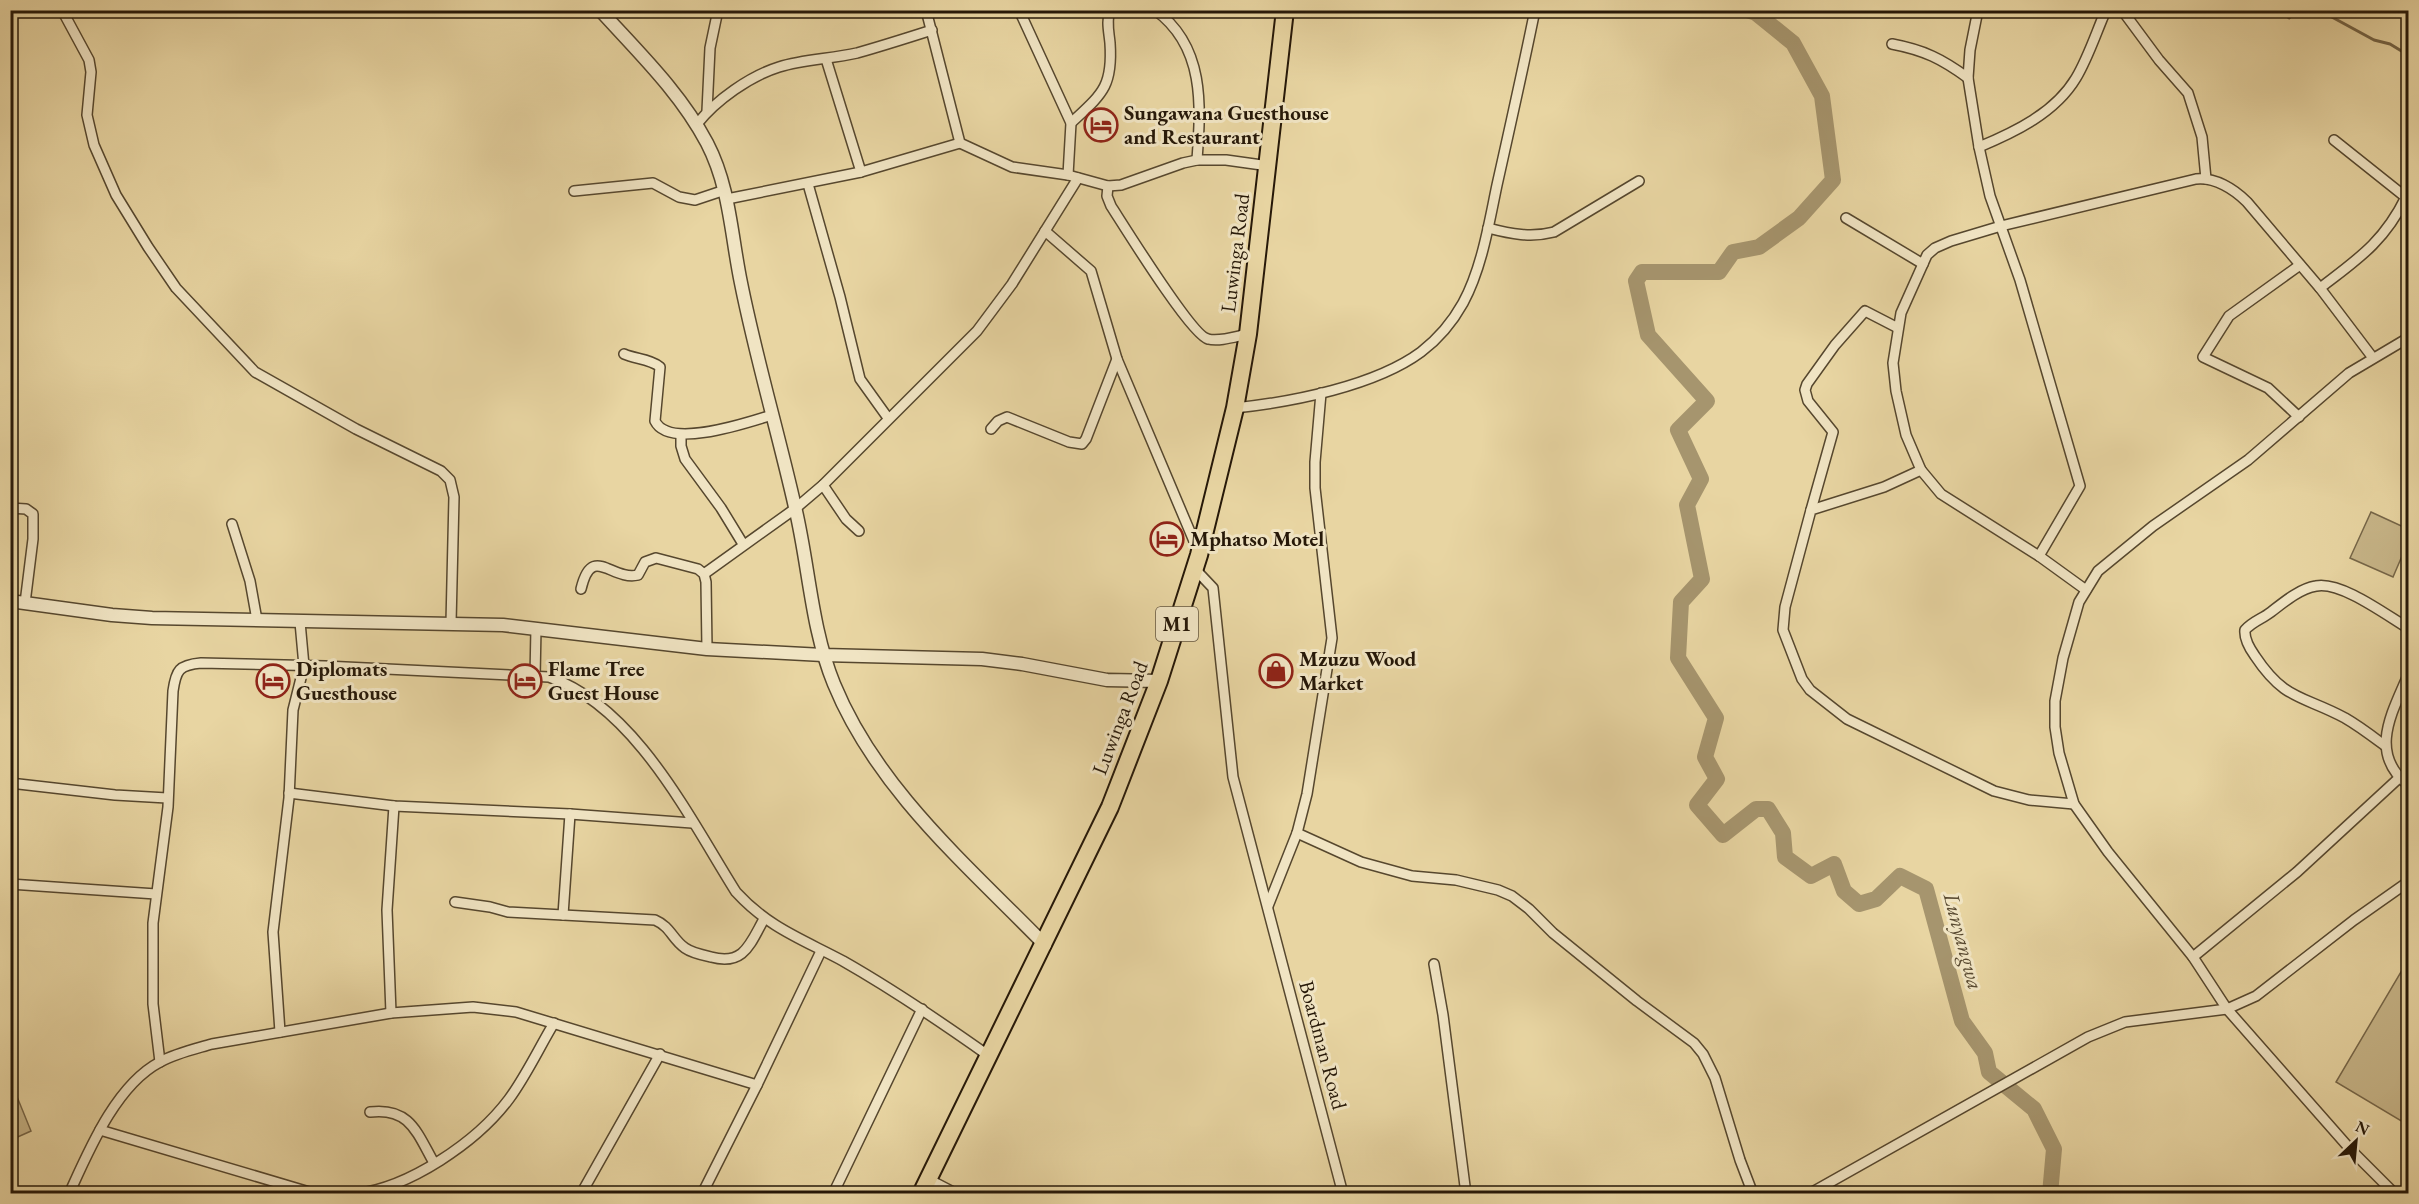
<svg xmlns="http://www.w3.org/2000/svg" width="2419" height="1204" viewBox="0 0 2419 1204" font-family="'EB Garamond',serif">
<style>
.green{fill:#c7b588;stroke:#766648;stroke-width:1.5}
.lines{fill:none;stroke-linecap:round;stroke-linejoin:round}
.stream{stroke:#736345;stroke-width:3}
.river{stroke:#a6956e;stroke-width:16}
.minor-casing{stroke:#56472e;stroke-width:12}
.tertiary-casing{stroke:#56472e;stroke-width:15}
.trunk-casing{stroke:#261808;stroke-width:20}
.minor{stroke:#f0e4c3;stroke-width:9}
.tertiary{stroke:#f0e4c3;stroke-width:12}
.trunk{stroke:#e8d5a2;stroke-width:16}
.labels{text-anchor:middle;stroke-width:6;stroke-linejoin:round;paint-order:stroke}
.shield{fill:#f0e4c3;stroke:#635540;stroke-width:1.5}
.shield-label{font-size:20px;font-weight:bold;fill:#261808}
.poi-label{font-size:21px;font-weight:bold;fill:#261808;stroke:#f0e4c3;text-anchor:start}
.street-label{font-size:21px;fill:#261808;stroke:#f0e4c3}
.water-label{font-size:22px;font-style:italic;fill:#594a31;stroke:#f0e4c3}
</style>
<rect width="100%" height="100%" fill="#e8d5a2"/>
<filter id="stains"><feTurbulence type="fractalNoise" baseFrequency=".00333" numOctaves="4"/><feColorMatrix values="0 0 0 0 .2 0 0 0 0 .09 0 0 0 0 .02 0 0 0 .5 -.17"/></filter>
<radialGradient id="worn" r=".72"><stop offset=".6" stop-color="#630" stop-opacity="0"/><stop offset="1" stop-color="#630" stop-opacity=".3"/></radialGradient>
<g class="green">
<polygon points="2371,512 2408,529 2408,542 2393,577 2350,558"/>
<polygon points="2408,960 2408,1125 2336,1082"/>
<polygon points="11,1082 31,1131 11,1140 10,1140"/>
</g>
<g class="lines">
<g class="stream">
<polyline points="2280,10 2289,18 2296,10"/>
<polyline points="2319,10 2374,40 2390,44 2408,55"/>
</g>
<polyline class="river" points="1747,10 1756,13 1793,43 1822,96 1833,180 1799,218 1759,247 1733,252 1719,272 1642,272 1636,281 1648,335 1707,401 1678,430 1701,479 1687,505 1702,579 1681,602 1678,658 1716,718 1705,757 1717,779 1697,805 1723,835 1756,809 1768,809 1783,833 1785,857 1811,876 1834,864 1844,891 1859,904 1876,899 1900,876 1926,889 1962,1021 1985,1053 1989,1072 2034,1109 2054,1149 2050,1194"/>
<g class="minor-casing">
<g id="minor">
<polyline points="62,10 89,60 91,72 87,115 94,145 116,195 148,247 176,288 255,372 356,429 441,471 450,480 454,497 451,623"/>
<polyline points="926,10 960,143 1012,167 1068,175 1108,186 1121,185 1183,163 1197,160 1226,160 1269,166"/>
<polyline points="1019,10 1071,123 1068,175"/>
<path d="M 1155,10 C 1205,46 1201,105 1197,160"/>
<polyline points="1978,10 1970,50 1968,78 1979,147 1990,196 2020,280 2080,486 2039,556"/>
<polyline points="2122,10 2159,60 2188,93 2202,137 2206,179"/>
<path d="M 1892,44 C 1924,50 1942,59 1968,78"/>
<polyline points="826,59 861,172"/>
<polyline points="707,111 710,48 718,10"/>
<path d="M 1071,123 C 1102,94 1113,87 1110,43 C 1109,32 1106,21 1110,10"/>
<path d="M 697,124 C 716,100 750,76 779,67 C 804,59 831,59 857,53 C 882,46 907,38 932,30"/>
<polyline points="2334,140 2408,199"/>
<path d="M 1979,147 C 2015,132 2055,113 2076,78 C 2088,58 2096,33 2106,10"/>
<polyline points="808,184 840,297 860,379 888,418"/>
<path d="M 1108,186 L 1107,196 L 1111,206 C 1124,226 1192,336 1208,339 C 1220,342 1237,336 1248,334"/>
<polyline points="574,191 653,183 679,197 695,200 725,190"/>
<polyline points="727,199 861,172 960,143"/>
<polyline points="1846,218 1923,264"/>
<path d="M 1488,228 C 1511,234 1531,238 1554,232 L 1639,181"/>
<polyline points="1045,231 1091,271 1117,359 1199,553"/>
<path d="M 2320,288 C 2358,259 2384,242 2406,197"/>
<path d="M 624,354 C 635,359 651,359 660,367 L 655,421 C 669,450 749,422 772,415"/>
<path d="M 1235,408 C 1292,402 1375,386 1421,352 C 1438,339 1453,321 1463,303 C 1482,268 1489,223 1497,185 C 1510,127 1523,69 1535,10"/>
<polyline points="2299,417 2268,388 2203,357 2229,316 2300,265"/>
<polyline points="991,429 998,421 1007,417 1069,442 1082,444 1086,439 1117,359"/>
<polyline points="681,435 681,446 685,459 721,508 743,544"/>
<polyline points="1921,470 1884,487 1811,510 1785,607 1783,630 1802,679 1810,690 1847,719 1994,791 2029,800 2074,804"/>
<polyline points="823,485 846,519 859,531"/>
<polyline points="10,508 26,509 33,514 33,539 25,603"/>
<polyline points="1811,510 1833,432 1808,401 1805,390 1807,384 1835,345 1865,311 1898,328"/>
<polyline points="232,524 250,581 257,620"/>
<polyline points="1195,569 1213,588 1233,777 1343,1194"/>
<polyline points="704,574 796,508 823,485 977,331 1012,284 1078,178"/>
<path d="M 581,589 C 592,543 611,581 638,575 L 645,562 L 656,558 L 698,569 L 704,574 L 706,582 L 707,649"/>
<path d="M 2086,590 L 2039,556 L 1941,494 L 1921,470 L 1906,435 L 1896,391 L 1893,363 L 1901,313 L 1927,255 L 1935,248 L 1951,241 L 2001,226 L 2196,179 C 2215,177 2234,189 2247,202 L 2320,288 L 2373,358"/>
<path d="M 2408,675 C 2392,713 2368,753 2408,785"/>
<polyline points="535,677 536,628"/>
<path d="M 2384,745 C 2372,736 2359,726 2345,718 C 2302,695 2285,701 2255,656 C 2250,649 2244,639 2245,630 C 2253,621 2262,619 2271,612 C 2284,602 2299,589 2316,586 C 2341,581 2386,615 2408,628"/>
<polyline points="10,783 115,795 167,798"/>
<polyline points="289,793 394,806 570,814 692,823"/>
<polyline points="1297,833 1361,862 1412,876 1456,880 1498,890 1512,896 1529,909 1553,933 1637,1001 1694,1043 1703,1054 1715,1078 1740,1160 1753,1194"/>
<polyline points="10,884 156,894"/>
<path d="M 455,902 L 490,907 L 508,912 L 655,920 C 671,927 672,939 685,948 C 692,953 702,955 711,957 C 744,966 750,944 764,919"/>
<polyline points="1268,906 1297,833 1307,794 1332,638 1315,488 1315,462 1321,393"/>
<polyline points="563,915 570,814"/>
<polyline points="2193,957 2297,872 2399,778"/>
<polyline points="1434,964 1443,1015 1466,1194"/>
<polyline points="391,1013 387,910 394,806"/>
<polyline points="280,1032 273,932 289,798 293,710 304,666 300,622"/>
<path d="M 160,1062 L 153,1004 L 153,923 L 168,807 L 173,691 C 176,670 179,665 201,663 L 325,666 L 549,677 C 635,706 690,819 736,892 C 769,928 802,939 843,961 C 894,990 941,1022 989,1056"/>
<path d="M 370,1112 C 410,1107 417,1133 434,1163"/>
<polyline points="100,1130 316,1194"/>
<polyline points="928,1179 957,1194"/>
<path d="M 69,1194 C 89,1150 116,1085 160,1062 C 176,1053 195,1049 212,1044 L 391,1013 L 473,1007 L 516,1012 L 757,1085"/>
<path d="M 355,1194 C 409,1188 477,1142 509,1099 C 526,1076 539,1048 554,1023"/>
<polyline points="581,1194 660,1054"/>
<polyline points="702,1194 757,1085 821,951"/>
<polyline points="833,1194 922,1009"/>
<polyline points="1809,1194 2088,1037 2125,1022 2227,1009 2256,996 2354,920 2408,882"/>
<polyline points="2395,1194 2351,1150 2227,1009 2193,957 2108,852 2074,804 2059,753 2055,727 2055,701 2063,658 2079,602 2098,571 2153,526 2248,460 2349,373 2408,338"/>
</g>
</g>
<g class="tertiary-casing">
<g id="tertiary">
<path d="M 600,10 C 638,52 680,92 707,143 C 730,187 731,235 741,283 C 756,358 778,432 795,507 C 809,565 811,628 834,684 C 877,789 967,865 1045,945"/>
<polyline points="10,601 112,615 152,618 503,625 707,649 823,655 982,659 1022,664 1107,680 1159,681"/>
</g>
</g>
<g class="trunk-casing">
<polyline id="trunk" points="921,1194 1110,807 1159,681 1199,555 1235,408 1248,334 1285,10"/>
</g>
<use href="#minor" class="minor"/>
<use href="#tertiary" class="tertiary"/>
<use href="#trunk" class="trunk"/>
</g>
<defs>
<g id="hotel-ring" transform="scale(1.725)"><circle r="9.5" fill="#f0e4c3" stroke="#8f2418" stroke-width="1.5"/><path d="M-6-4.5h1.5V1H6V5H4.5V3h-9V5H-6ZM-4 0a1.8 1.8 0 1 1 3.6 0ZM.5 0V-2.5h3Q6-2.5 6 0Z" fill="#8f2418"/></g>
<g id="shop-ring" transform="scale(1.725)"><circle r="9.5" fill="#f0e4c3" stroke="#8f2418" stroke-width="1.5"/><path d="M-5-2.5h2.3a2.7 3.5 0 0 1 5.4 0H5L5.5 6h-11ZM-1.5-2.5h3a1.5 2.3 0 0 0-3 0Z" fill="#8f2418"/></g>
</defs>
<g fill-rule="evenodd">
<use href="#hotel-ring" x="1101" y="125"/>
<use href="#hotel-ring" x="1167" y="539"/>
<use href="#shop-ring" x="1276" y="671"/>
<use href="#hotel-ring" x="273" y="681"/>
<use href="#hotel-ring" x="525" y="681"/>
</g>
<g class="labels">
<rect class="shield" x="1156" y="607" width="42" height="34" rx="4.5"/>
<g class="shield-label">
<text x="1177" y="631">M1</text>
</g>
<g class="poi-label">
<text x="1124" y="120">Sungawana Guesthouse<tspan x="1124" dy="24">and Restaurant</tspan></text>
<text x="1190" y="546">Mphatso Motel</text>
<text x="1299" y="666">Mzuzu Wood<tspan x="1299" dy="24">Market</tspan></text>
<text x="296" y="676">Diplomats<tspan x="296" dy="24">Guesthouse</tspan></text>
<text x="548" y="676">Flame Tree<tspan x="548" dy="24">Guest House</tspan></text>
</g>
<g class="street-label">
<text transform="translate(1235 253) rotate(-83)" y="7">Luwinga Road</text>
<text transform="translate(1120 718) rotate(-69)" y="7">Luwinga Road</text>
<text transform="translate(1323 1045) rotate(75)" y="7">Boardman Road</text>
</g>
<g class="water-label">
<text transform="translate(1964 941) rotate(75)" y="8">Lunyangwa</text>
</g>
</g>
<rect width="2419" height="1204" fill="none" stroke="#e8d5a2" stroke-width="36"/>
<rect x="12" y="12" width="2395" height="1180" fill="none" stroke="#261808" stroke-width="3"/>
<rect x="18" y="18" width="2383" height="1168" fill="none" stroke="#261808" stroke-width="1.5"/>
<g transform="translate(2356 1141) rotate(26)" stroke="#f0e4c3" stroke-width="4.5" paint-order="stroke">
<path d="M0-4.5L10 22L0 15L-10 22Z" fill="#261808"/>
<text y="-9" font-size="16" font-weight="bold" text-anchor="middle" fill="#261808">N</text>
</g>
<rect width="100%" height="100%" filter="url(#stains)"/>
<rect width="100%" height="100%" fill="url(#worn)"/>
</svg>
